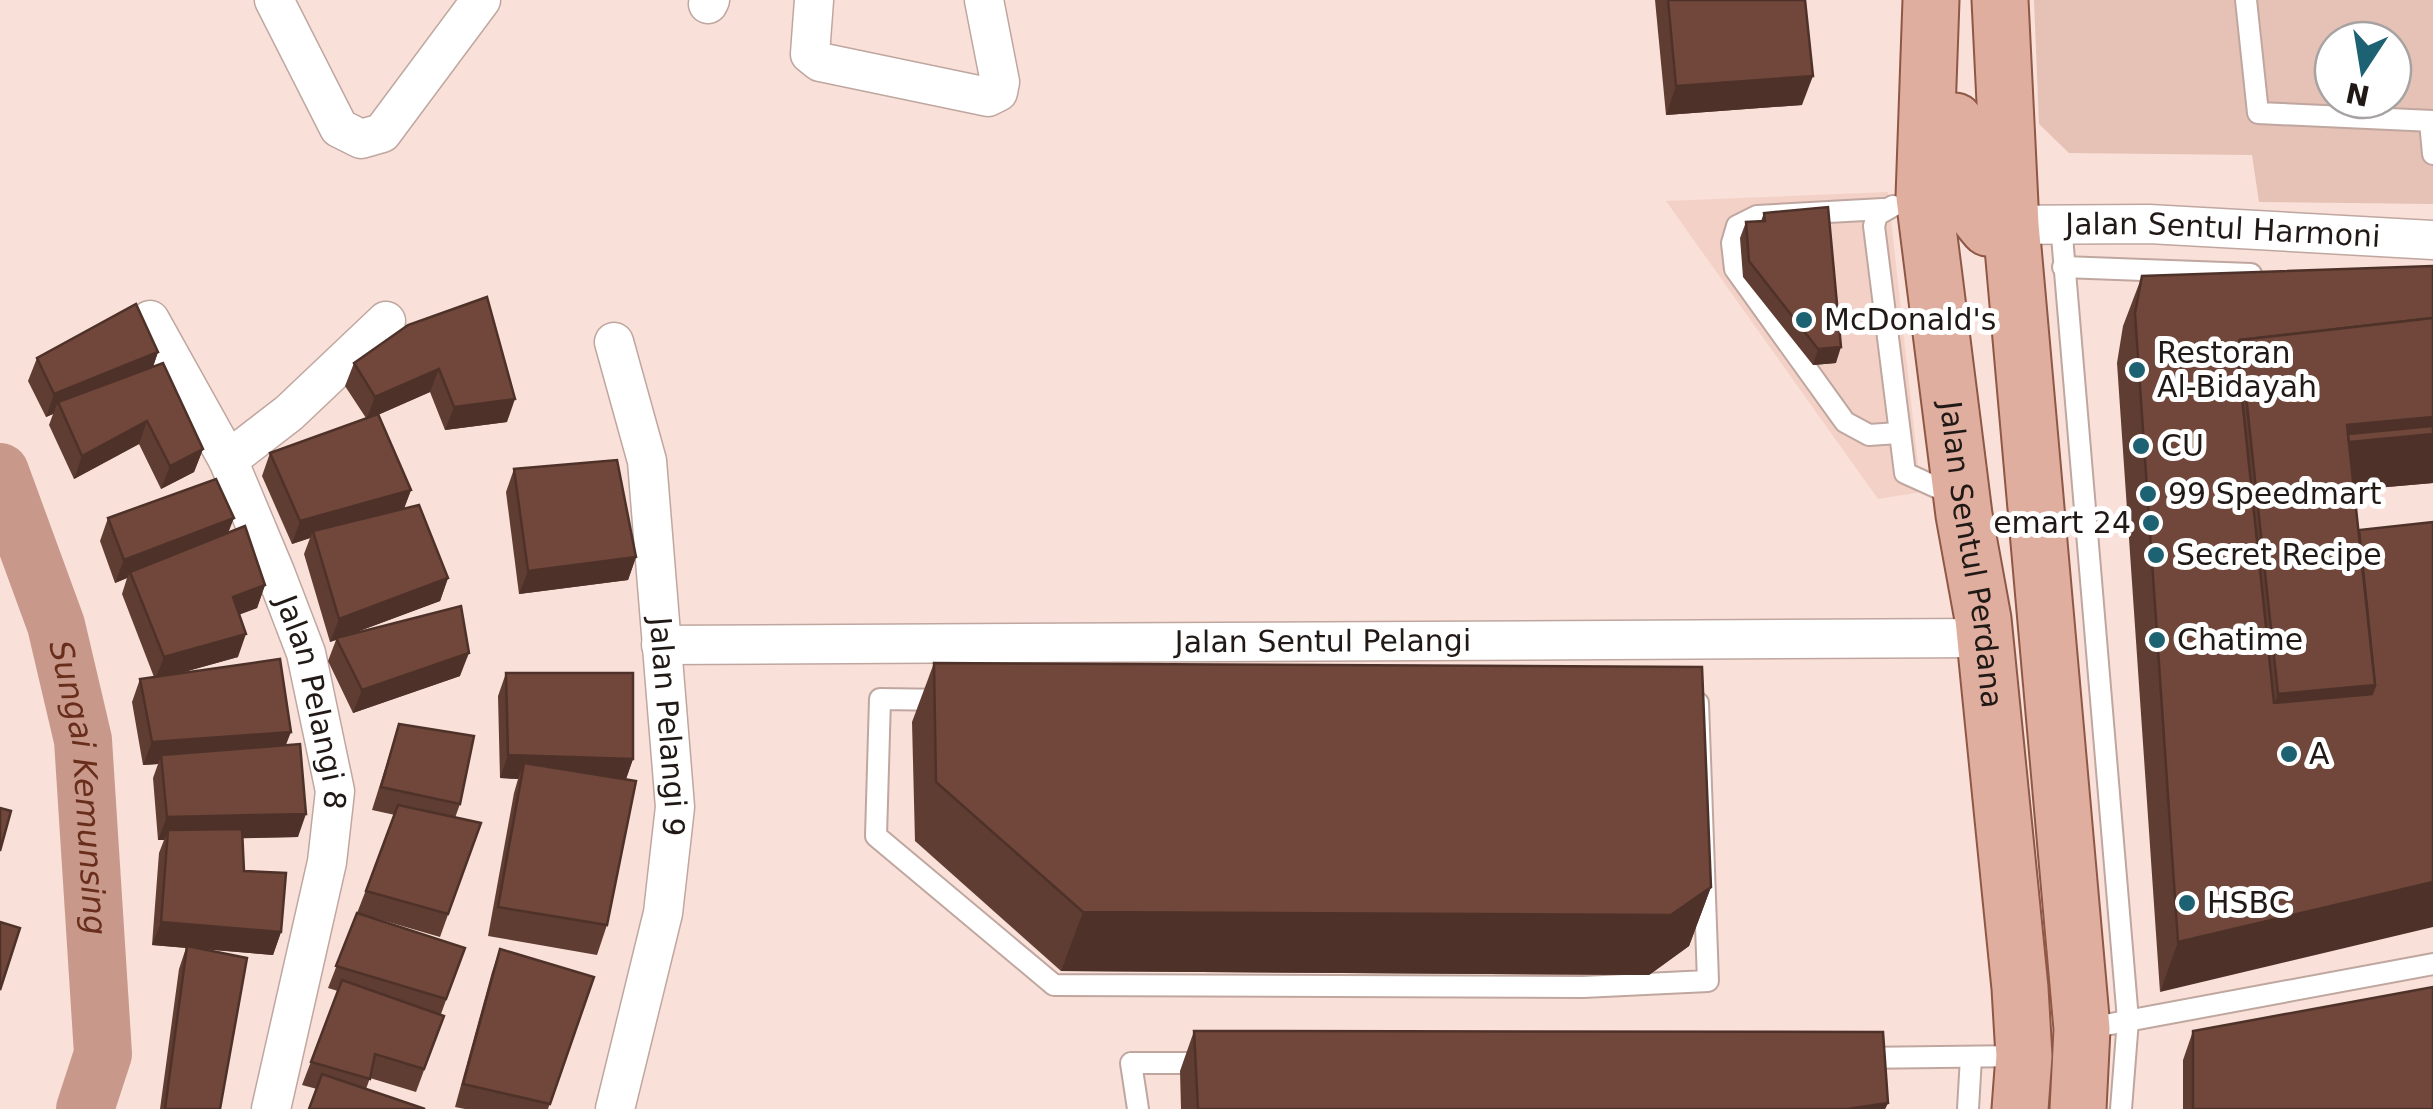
<svg xmlns="http://www.w3.org/2000/svg" width="2433" height="1109" viewBox="0 0 2433 1109" font-family="'DejaVu Sans',sans-serif">
<style>
.built{fill:#f3d1c7}
.green{fill:#e6c1b5;fill-rule:evenodd}
.lines{fill:none;stroke-linecap:round;stroke-linejoin:round}
.river{stroke:#c8998b;stroke-width:58}
.service-casing{stroke:#bfa7a0;stroke-width:24}
.minor-casing{stroke:#bfa7a0;stroke-width:41}
.primary-casing{stroke:#8f5745;stroke-width:59}
.service{stroke:#fff;stroke-width:20}
.minor{stroke:#fff;stroke-width:38}
.primary{stroke:#dfae9f;stroke-width:55}
.wall{fill:#603d32}
.shaded-wall{fill:#4e3229}
.building{fill:#70473a;stroke:#4e3229;stroke-width:2.5}
.poi-dot{fill:#1d6273;stroke:#fff;stroke-width:4}
.labels{text-anchor:middle;stroke-width:10;stroke-linejoin:round;paint-order:stroke}
.street-label{font-size:30px;fill:#211916;stroke:#fff}
.poi-label{font-size:30px;fill:#211916;stroke:#fff;text-anchor:start}
.water-label{font-size:32px;font-style:italic;fill:#692d1b;stroke:#fff}
</style>
<rect width="100%" height="100%" fill="#f9e0d8"/>
<polygon class="built" points="1888,192 1921,492 1878,499 1666,201"/>
<path class="green" d="M 2034,0 L 2433,0 L 2433,204 L 2259,202 L 2252,155 L 2069,153 L 2039,124 ZM 2333,40 L 2393,40 L 2393,100 L 2333,100 Z"/>
<g class="lines">
<path class="river" id="s1" d="M 0,472 L 56,625 L 83,740 L 103,1054 L 85,1109"/>
<g class="service-casing">
<g id="service">
<polyline points="2246,0 2258,113 2433,121"/>
<polyline points="2430,122 2433,154"/>
<polyline points="1893,206 1877,215 1874,226 1905,473 1956,496"/>
<polyline points="1883,209 1757,216 1737,226 1732,243 1735,269 1845,422 1869,435 1898,433"/>
<polyline points="2061,224 2128,1020 2121,1109"/>
<polyline points="2063,267 2251,274"/>
<polygon points="880,699 1297,705 1698,703 1708,981 1583,987 1054,985 876,836"/>
<polyline points="2084,1029 2433,964"/>
<polyline points="1857,1058 2023,1056"/>
<polyline points="1138,1109 1131,1063 1208,1063"/>
<polyline points="1968,1109 1971,1057"/>
</g>
</g>
<g class="minor-casing">
<g id="minor">
<polyline points="274,0 339,128 361,139 382,133 481,0"/>
<polyline points="814,0 810,54 820,62 988,97 998,92 1000,82 984,0"/>
<polyline points="708,4 710,0"/>
<path id="s2" d="M 2011,225 L 2149,224 L 2433,240"/>
<path id="s3" d="M 150,320 L 228,460 L 275,572 L 306,653 L 335,791 L 327,862 L 271,1109"/>
<path id="s4" d="M 614,342 L 647,461 L 675,807 L 663,913 L 615,1109"/>
<polyline points="228,460 289,413 386,321"/>
<path id="s5" d="M 661,645 L 1985,638"/>
</g>
</g>
<g class="primary-casing">
<g id="primary">
<path id="s6" d="M 1931,0 L 1924,197 L 1964,515 L 1983,619 L 2020,988 L 2024,1056 L 2020,1109"/>
<polyline points="2000,0 2011,225 2082,1029 2078,1109"/>
<path d="M 1955,121 C 1957,171 1954,189 1988,228"/>
</g>
</g>
<use href="#service" class="service"/>
<use href="#minor" class="minor"/>
<use href="#primary" class="primary"/>
</g>
<g class="wall">
<polygon points="1655,0 1805,0 1802,105 1666,115"/>
<polygon points="1764,213 1836,363 1813,365 1743,277 1740,238 1746,222 1761,221"/>
<polygon points="2433,266 2433,483 2354,490 2359,530 2160,992 2117,363 2123,326 2142,276"/>
<polygon points="408,325 507,422 445,430 430,392 378,415 411,490 404,509 448,578 440,601 351,634 460,676 353,713 328,661 336,640 330,642 304,554 310,538 292,544 262,476 270,453 366,418 345,386 354,363"/>
<polygon points="158,352 153,367 203,449 194,472 161,489 139,444 74,479 49,425 53,414 46,417 28,381 37,358"/>
<polygon points="514,469 636,557 628,580 519,594 506,492"/>
<polygon points="108,518 228,533 265,585 257,608 239,614 238,657 177,674 286,745 298,837 243,838 244,871 281,932 273,955 204,949 220,1109 160,1109 179,969 186,948 152,945 159,853 164,840 158,840 153,778 158,764 143,765 132,702 140,679 154,677 122,594 127,578 115,583 100,541"/>
<polygon points="934,663 1711,887 1689,946 1649,975 1061,971 915,841 912,722"/>
<polygon points="506,673 633,759 626,779 607,925 597,955 488,936 514,793 518,779 500,778 498,696"/>
<polygon points="399,724 460,804 455,818 481,823 440,937 361,914 465,948 441,1014 444,1016 416,1092 370,1078 366,1089 317,1089 302,1085 338,991 328,988 395,815 372,810"/>
<polygon points="500,949 594,977 548,1109 465,1109 455,1107 492,972"/>
<polygon points="1194,1031 1888,1103 1885,1109 1181,1109 1180,1071"/>
<polygon points="2193,1031 2433,1109 2183,1109 2183,1060"/>
</g>
<g class="shaded-wall">
<polygon points="1813,76 1802,105 1666,115 1676,86"/>
<polygon points="1841,347 1836,363 1813,365 1818,349"/>
<polygon points="158,352 150,375 58,402 53,414 46,417 54,394"/>
<polygon points="439,369 430,392 366,420 375,397"/>
<polygon points="515,399 507,422 445,430 454,407"/>
<polygon points="2433,417 2433,483 2327,492 2347,425"/>
<polygon points="147,421 139,444 74,479 82,456"/>
<polygon points="203,449 194,472 161,489 170,466"/>
<polygon points="411,490 402,513 313,531 310,538 292,544 300,521"/>
<polygon points="234,518 225,541 130,572 127,578 115,583 124,560"/>
<polygon points="636,557 628,580 519,594 528,571"/>
<polygon points="448,578 440,601 330,642 339,619"/>
<polygon points="265,585 257,608 225,620 233,597"/>
<polygon points="246,634 238,657 155,680 164,657"/>
<polygon points="469,653 460,676 353,713 362,690"/>
<polygon points="2375,685 2354,744 2256,753 2278,694"/>
<polygon points="291,732 282,755 161,755 158,764 143,765 152,742"/>
<polygon points="508,755 633,759 625,782 524,763 518,779 500,778"/>
<polygon points="306,814 298,837 167,840 168,830 164,840 158,840 167,817"/>
<polygon points="2433,882 2433,927 2160,992 2178,942"/>
<polygon points="1711,887 1689,946 1649,975 1061,971 1083,912"/>
<polygon points="161,922 281,932 273,955 152,945"/>
<polygon points="1888,1103 1885,1109 1847,1109"/>
</g>
<g class="building">
<polygon points="1668,0 1805,0 1813,76 1676,86"/>
<polygon points="1828,207 1841,347 1818,349 1749,261 1746,222 1765,221 1764,213"/>
<polygon points="2433,266 2433,318 2240,340 2237,350 2274,703 2372,694 2375,685 2359,530 2433,522 2433,882 2178,942 2135,313 2142,276"/>
<polygon points="487,297 515,399 454,407 439,369 375,397 354,363 408,325"/>
<polygon points="136,304 158,352 54,394 37,358"/>
<polygon points="2433,318 2433,417 2347,425 2375,685 2278,694 2240,340"/>
<polygon points="163,363 203,449 170,466 147,421 82,456 58,402"/>
<polygon points="378,414 411,490 300,521 270,453"/>
<polygon points="2433,426 2433,434 2349,442 2348,434"/>
<polygon points="617,460 636,557 528,571 514,469"/>
<polygon points="216,479 234,518 124,560 108,518"/>
<polygon points="419,505 448,578 339,619 313,531"/>
<polygon points="245,526 265,585 233,597 246,634 164,657 130,572"/>
<polygon points="461,606 469,653 362,690 336,638"/>
<polygon points="280,659 291,732 152,742 140,679"/>
<polygon points="934,663 1702,667 1711,887 1671,915 1083,912 936,782"/>
<polygon points="506,673 633,673 633,759 508,755"/>
<polygon points="399,724 474,736 460,804 381,787"/>
<polygon points="300,744 306,814 167,817 161,755"/>
<polygon points="524,763 636,781 607,925 498,907"/>
<polygon points="398,805 481,823 448,914 366,891"/>
<polygon points="0,808 11,811 0,851"/>
<polygon points="242,829 244,871 286,873 281,932 161,922 168,830"/>
<polygon points="357,913 465,948 446,999 336,966"/>
<polygon points="0,922 20,928 0,990"/>
<polygon points="187,946 247,958 220,1109 165,1109"/>
<polygon points="500,949 594,977 550,1104 463,1084"/>
<polygon points="342,980 444,1016 424,1069 375,1054 370,1079 311,1062"/>
<polygon points="2433,987 2433,1109 2193,1109 2193,1031"/>
<polygon points="1194,1031 1883,1032 1888,1103 1847,1109 1198,1109"/>
<polygon points="322,1074 425,1109 309,1109"/>
</g>
<g class="poi-dot">
<circle cx="1804" cy="320" r="10"/>
<circle cx="2137" cy="370" r="10"/>
<circle cx="2141" cy="446" r="10"/>
<circle cx="2148" cy="494" r="10"/>
<circle cx="2151" cy="523" r="10"/>
<circle cx="2156" cy="555" r="10"/>
<circle cx="2157" cy="640" r="10"/>
<circle cx="2289" cy="754" r="10"/>
<circle cx="2187" cy="903" r="10"/>
</g>
<g class="labels">
<g class="street-label">
<text dy="10" stroke="none"><textPath href="#s2" startOffset="212">Jalan Sentul Harmoni</textPath></text>
<text dy="10" stroke="none"><textPath href="#s6" startOffset="558">Jalan Sentul Perdana</textPath></text>
<text dy="10" stroke="none"><textPath href="#s5" startOffset="662">Jalan Sentul Pelangi</textPath></text>
<text dy="10" stroke="none"><textPath href="#s3" startOffset="418">Jalan Pelangi 8</textPath></text>
<text dy="10" stroke="none"><textPath href="#s4" startOffset="390">Jalan Pelangi 9</textPath></text>
</g>
<g class="poi-label">
<text x="1824" y="330">McDonald's</text>
<text x="2157" y="363">Restoran<tspan x="2157" dy="34">Al-Bidayah</tspan></text>
<text x="2161" y="456">CU</text>
<text x="2168" y="504">99 Speedmart</text>
<text x="2131" y="533" text-anchor="end">emart 24</text>
<text x="2176" y="565">Secret Recipe</text>
<text x="2177" y="650">Chatime</text>
<text x="2309" y="764">A</text>
<text x="2207" y="913">HSBC</text>
</g>
<g class="water-label">
<text dy="11" stroke="none"><textPath href="#s1" startOffset="328">Sungai Kemunsing</textPath></text>
</g>
</g>
<g transform="translate(2363 70) rotate(192)"><circle r="48" fill="#ffffff" stroke="#a6a3a2" stroke-width="2.5"/>
<path d="M0-8L18 38L0 25L-18 38Z" fill="#1d6273"/>
<text y="-15" font-size="28" font-weight="bold" text-anchor="middle" fill="#211916">N</text>
</g>
</svg>
